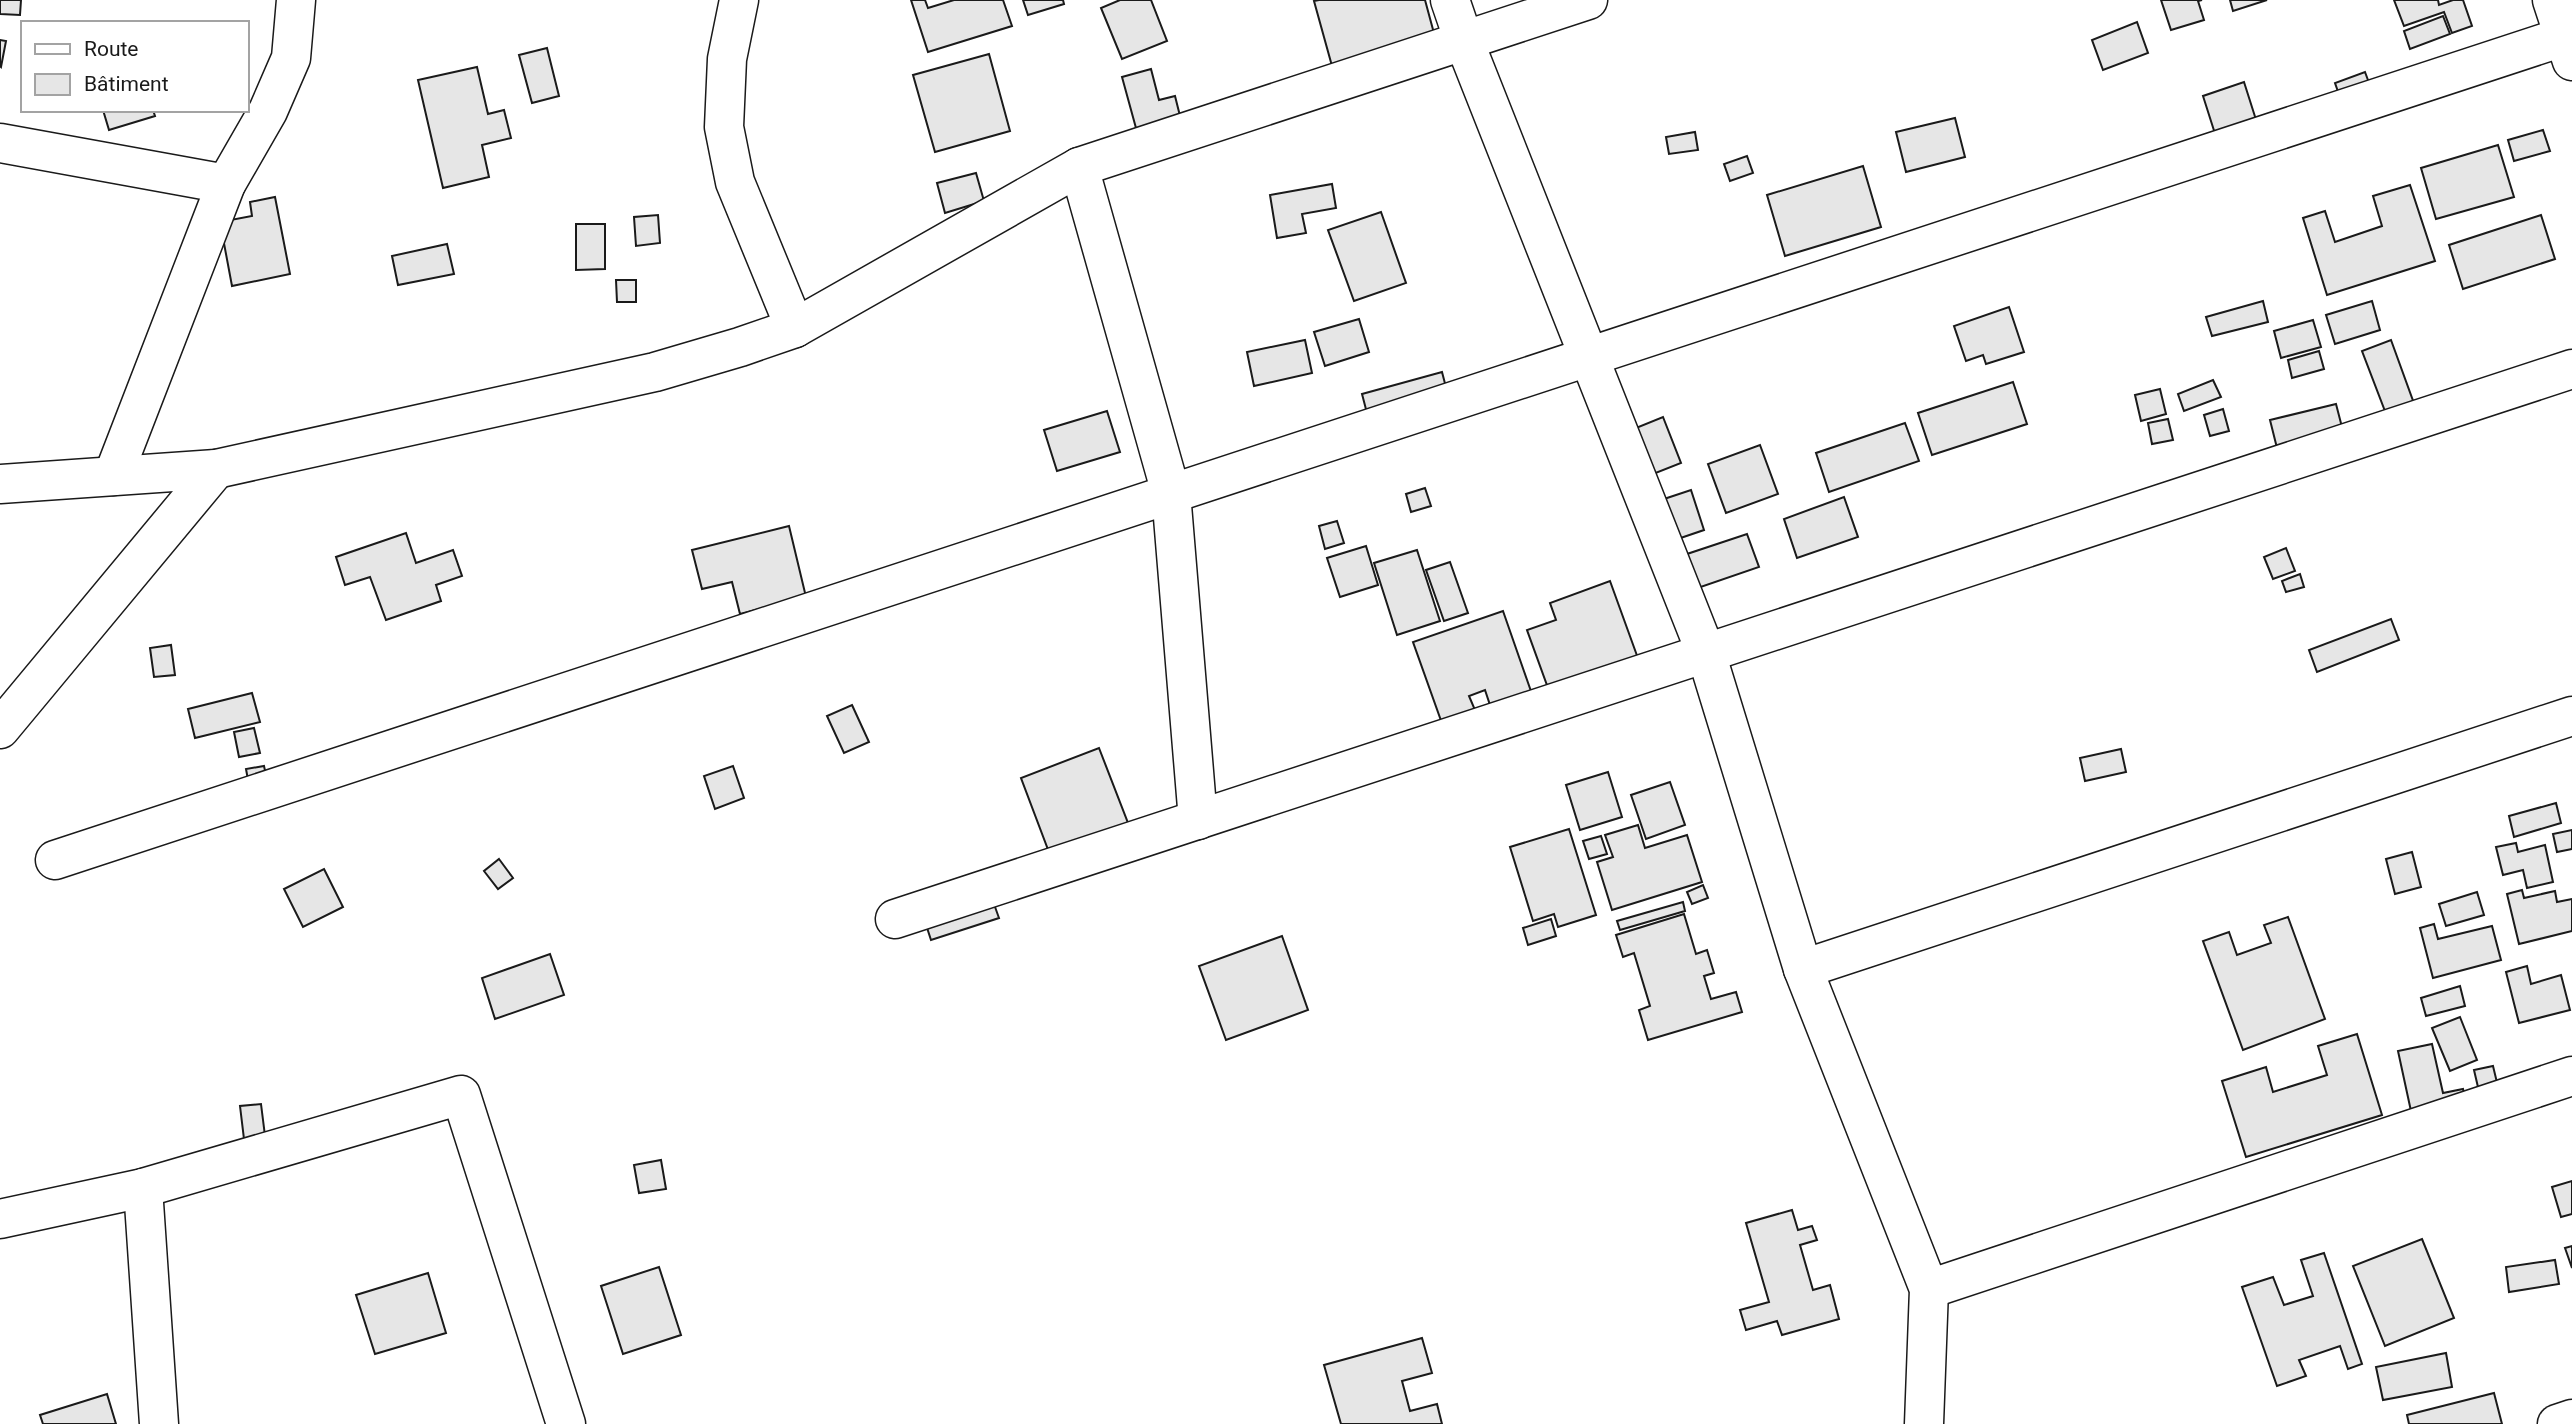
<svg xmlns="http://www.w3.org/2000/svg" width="2572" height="1424" viewBox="0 0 2572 1424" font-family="Roboto,sans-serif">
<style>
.building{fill:#e6e6e6;stroke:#1a1a1a;stroke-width:2}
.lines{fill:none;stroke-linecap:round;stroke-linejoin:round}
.minor-casing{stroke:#1a1a1a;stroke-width:41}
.minor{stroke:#fff;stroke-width:38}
</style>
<rect width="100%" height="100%" fill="#fff"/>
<g class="building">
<polygon points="0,0 21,0 20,15 0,14"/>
<polygon points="911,0 925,0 928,8 954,0 1003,0 1012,26 928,52"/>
<polygon points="1023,0 1063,0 1064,4 1028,15"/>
<polygon points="1120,0 1151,0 1167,41 1122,59 1101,8"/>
<polygon points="1319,0 1425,0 1435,37 1332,66 1314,1"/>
<polygon points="2161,0 2202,0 2198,1 2204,20 2171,30"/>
<polygon points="2230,0 2267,0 2233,11"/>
<polygon points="2394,0 2438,0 2439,5 2453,0 2463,0 2472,26 2452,33 2444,12 2404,26"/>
<polygon points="2443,16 2450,34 2410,49 2404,31"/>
<polygon points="2137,22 2148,53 2103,70 2092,40"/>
<polygon points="0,40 6,41 1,67 0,66"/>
<polygon points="547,48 559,96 532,103 519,55"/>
<polygon points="989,54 1010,131 935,152 913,75"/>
<polygon points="477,67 488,114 504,110 511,138 482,145 489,177 443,188 418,80"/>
<polygon points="1151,69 1159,100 1175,96 1183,128 1139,139 1122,77"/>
<polygon points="2365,72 2372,91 2342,103 2335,83"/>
<polygon points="2244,82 2265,148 2224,162 2203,96"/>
<polygon points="103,110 153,110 155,116 109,130"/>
<polygon points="1955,118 1965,157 1906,172 1896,132"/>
<polygon points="2543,130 2550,151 2514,161 2508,140"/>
<polygon points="1695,132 1698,150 1669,154 1666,137"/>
<polygon points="2498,145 2514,197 2436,219 2421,168"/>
<polygon points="1747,156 1753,173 1730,181 1724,164"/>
<polygon points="1863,166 1881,227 1785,256 1767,195"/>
<polygon points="976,173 984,201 945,213 937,183"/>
<polygon points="1332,184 1336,208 1302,214 1306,233 1277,238 1270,195"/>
<polygon points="2410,185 2435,261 2327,295 2303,218 2325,211 2335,242 2382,226 2373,196"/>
<polygon points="275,197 290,274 232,286 220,222 252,216 250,202"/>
<polygon points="1381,212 1406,283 1354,301 1328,230"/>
<polygon points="658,215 660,243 636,246 634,217"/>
<polygon points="2541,215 2555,259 2463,289 2449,245"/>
<polygon points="576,224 605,224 605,269 576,270"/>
<polygon points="447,244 454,274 398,285 392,256"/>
<polygon points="616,280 636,280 636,302 617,302"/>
<polygon points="2263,301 2268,322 2212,336 2206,317"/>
<polygon points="2372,301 2380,330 2335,344 2326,315"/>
<polygon points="2009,307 2024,352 1986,364 1983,355 1966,361 1954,326"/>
<polygon points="1359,319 1369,352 1325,366 1314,332"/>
<polygon points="2313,320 2321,347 2281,358 2274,331"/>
<polygon points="1305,340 1312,373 1254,386 1247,352"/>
<polygon points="2391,340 2416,409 2388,419 2362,351"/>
<polygon points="2319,351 2324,369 2292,378 2288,360"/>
<polygon points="1442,372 1454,418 1374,440 1362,394"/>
<polygon points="2213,380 2221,397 2184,411 2178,394"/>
<polygon points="2013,382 2027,424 1932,455 1918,413"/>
<polygon points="2160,389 2166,414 2141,421 2135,395"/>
<polygon points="2336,404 2343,431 2277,448 2270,420"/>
<polygon points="2223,409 2229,431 2210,436 2204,415"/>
<polygon points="1107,411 1120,452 1057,471 1044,430"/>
<polygon points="1663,417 1681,463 1643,478 1626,432"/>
<polygon points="2168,419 2173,440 2152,444 2148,423"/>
<polygon points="1905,423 1919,461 1829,492 1816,453"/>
<polygon points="1760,445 1778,494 1726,513 1708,464"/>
<polygon points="1425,488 1431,506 1411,512 1406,494"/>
<polygon points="1691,490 1704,530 1663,544 1649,504"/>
<polygon points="1844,497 1858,537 1797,558 1784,519"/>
<polygon points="1337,521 1344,543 1325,549 1319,526"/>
<polygon points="789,526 806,597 740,614 732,582 702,589 692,550"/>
<polygon points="406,533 416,563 453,550 462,576 436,585 441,601 386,620 370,577 345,585 336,557"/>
<polygon points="1747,534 1759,567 1689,591 1678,557"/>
<polygon points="1366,546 1378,585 1340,597 1327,558"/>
<polygon points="2286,548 2295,571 2273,579 2264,557"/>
<polygon points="1417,550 1440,621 1397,635 1374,563"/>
<polygon points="1450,562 1468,613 1444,621 1426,570"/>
<polygon points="2300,574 2304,587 2286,592 2282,581"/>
<polygon points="1610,581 1648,686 1556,710 1527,630 1556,620 1550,603"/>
<polygon points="1503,611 1533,697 1490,705 1485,690 1469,696 1475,710 1444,729 1413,642"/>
<polygon points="2391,619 2399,640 2317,672 2309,650"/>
<polygon points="171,645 175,675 154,677 150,648"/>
<polygon points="252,693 260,722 195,738 188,709"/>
<polygon points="852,705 869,742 844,753 827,716"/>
<polygon points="254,728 260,753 239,757 234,732"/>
<polygon points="1099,748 1140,854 1061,884 1021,778"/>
<polygon points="2121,749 2126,772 2085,781 2080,758"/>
<polygon points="264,766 270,793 251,796 246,769"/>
<polygon points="733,766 744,798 715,809 704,776"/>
<polygon points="1608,772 1622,817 1580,830 1566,785"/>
<polygon points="1670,782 1685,825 1646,839 1631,795"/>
<polygon points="2556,803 2561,823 2514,837 2509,816"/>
<polygon points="1638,825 1645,848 1687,835 1702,882 1612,910 1597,862 1613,857 1605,835"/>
<polygon points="1569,829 1596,915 1558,927 1554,914 1533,921 1510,847"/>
<polygon points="2572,830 2572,849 2557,852 2553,834"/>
<polygon points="1601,836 1607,854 1589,859 1583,841"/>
<polygon points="2516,843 2518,852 2545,845 2553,882 2527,888 2523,870 2503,875 2496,847"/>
<polygon points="2412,852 2421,887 2395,894 2386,859"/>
<polygon points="499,859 513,878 498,889 484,871"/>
<polygon points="324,869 343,907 303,927 284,889"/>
<polygon points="985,879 999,918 931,940 918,900"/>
<polygon points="1703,885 1708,898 1692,904 1687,892"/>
<polygon points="2522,890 2524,898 2555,891 2557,902 2572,899 2572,931 2519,944 2507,894"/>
<polygon points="2477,892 2484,915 2446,926 2439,904"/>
<polygon points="1683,902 1685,911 1620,930 1617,921"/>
<polygon points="1684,914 1696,954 1707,950 1714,973 1704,976 1711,999 1736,992 1742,1012 1648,1040 1639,1010 1650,1006 1634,953 1623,957 1616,935"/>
<polygon points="2288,917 2325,1019 2243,1050 2203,941 2229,932 2237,955 2271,943 2264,925"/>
<polygon points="1551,919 1556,936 1528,945 1523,928"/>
<polygon points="2434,924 2438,939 2492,926 2501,960 2433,978 2420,928"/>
<polygon points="1282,936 1308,1010 1226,1040 1199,966"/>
<polygon points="550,954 564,995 495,1019 482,978"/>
<polygon points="2527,966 2531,984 2561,975 2570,1010 2519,1023 2506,972"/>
<polygon points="2460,986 2465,1006 2426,1016 2421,998"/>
<polygon points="2460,1017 2477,1060 2450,1071 2432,1028"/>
<polygon points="2357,1034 2382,1115 2246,1157 2222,1081 2266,1067 2273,1092 2327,1075 2318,1046"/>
<polygon points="2432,1044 2443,1093 2463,1089 2469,1114 2414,1125 2398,1051"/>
<polygon points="2493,1066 2500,1095 2481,1100 2474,1070"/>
<polygon points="261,1104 265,1136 244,1139 240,1106"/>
<polygon points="661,1160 666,1189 639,1193 634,1165"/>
<polygon points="2572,1181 2572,1214 2561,1217 2552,1187"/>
<polygon points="1792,1210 1798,1230 1812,1226 1817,1240 1800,1245 1813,1290 1830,1285 1839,1319 1782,1335 1777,1321 1746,1330 1740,1310 1769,1302 1746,1223"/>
<polygon points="2422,1239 2454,1318 2385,1346 2353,1266"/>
<polygon points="2572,1246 2572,1268 2565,1248"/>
<polygon points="2324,1253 2362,1364 2348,1369 2340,1346 2299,1360 2306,1376 2277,1386 2242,1287 2273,1277 2284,1305 2313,1296 2301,1260"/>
<polygon points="2555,1260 2559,1284 2509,1292 2506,1267"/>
<polygon points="659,1267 681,1335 623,1354 601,1286"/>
<polygon points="428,1273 446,1333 375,1354 356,1295"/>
<polygon points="1422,1338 1432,1373 1402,1381 1410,1411 1437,1404 1442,1424 1341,1424 1324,1365"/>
<polygon points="2446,1353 2452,1387 2383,1400 2376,1367"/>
<polygon points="2494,1393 2502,1424 2409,1424 2407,1415"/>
<polygon points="107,1394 116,1424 43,1424 40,1415"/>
</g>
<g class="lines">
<g class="minor-casing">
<g id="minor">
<polyline points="739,0 727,59 724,127 735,182 795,328"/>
<polyline points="1450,0 1464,41 1706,653 1803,969 1929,1289 1924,1424"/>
<polyline points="2552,0 2572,61"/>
<polyline points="0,143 226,184"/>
<polyline points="1079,167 1171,493 1198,820"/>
<polyline points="113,476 226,184 268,111 291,58 296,0"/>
<polyline points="0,484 216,469 655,372 740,347 795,328 1079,167 1588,0"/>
<polyline points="0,729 216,469"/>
<polyline points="55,860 2572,34"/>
<polyline points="895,919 2572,369"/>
<polyline points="1803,969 2572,716"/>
<polyline points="143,1188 159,1424"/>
<polyline points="0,1219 143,1188 461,1095 566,1424"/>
<polyline points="1929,1289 2572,1076"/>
<polyline points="2557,1424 2572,1419"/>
</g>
</g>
<use href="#minor" class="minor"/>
</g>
<rect x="21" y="21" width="228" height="91" fill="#ffffff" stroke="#a3a3a3" stroke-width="2"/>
<rect x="35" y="44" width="35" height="10" fill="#ffffff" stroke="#a3a3a3" stroke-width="2"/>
<text x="84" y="56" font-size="21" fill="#1a1a1a">Route</text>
<rect x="35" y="74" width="35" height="21" fill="#e6e6e6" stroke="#a3a3a3" stroke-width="2"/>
<text x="84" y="91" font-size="21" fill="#1a1a1a">Bâtiment</text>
</svg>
